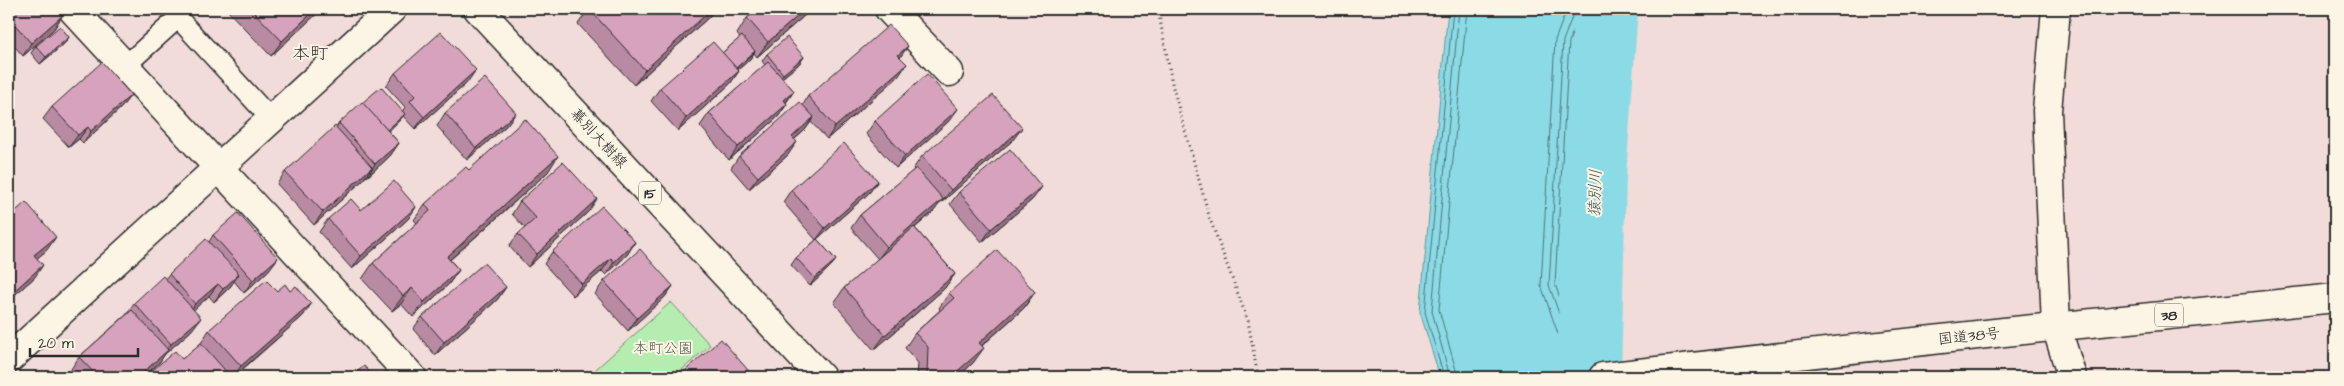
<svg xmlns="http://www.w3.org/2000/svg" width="2344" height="386" viewBox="0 0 2344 386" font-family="'Architects Daughter','Klee One',sans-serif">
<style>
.green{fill:#b5edb0;stroke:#708c6e}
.water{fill:#8bdbe7;stroke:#65959c}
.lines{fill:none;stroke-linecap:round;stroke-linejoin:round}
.shore{stroke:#517176;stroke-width:1}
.river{stroke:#8bdbe7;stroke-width:64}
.lane-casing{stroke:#2b2b2b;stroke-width:22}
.street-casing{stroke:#2b2b2b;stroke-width:31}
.primary-casing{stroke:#2b2b2b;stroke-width:31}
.highway-casing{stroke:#2b2b2b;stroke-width:31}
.path{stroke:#2b2b2b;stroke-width:3;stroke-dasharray:1 4;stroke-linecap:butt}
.lane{stroke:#fcf5e5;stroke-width:19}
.street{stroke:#fcf5e5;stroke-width:28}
.primary{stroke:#fcf5e5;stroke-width:28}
.highway{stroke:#fcf5e5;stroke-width:28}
.wall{fill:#b98ba2;stroke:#2b2b2b}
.shaded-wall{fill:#967184;stroke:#2b2b2b}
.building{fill:#d7a2bc;stroke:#2b2b2b}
.labels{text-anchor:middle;stroke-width:4;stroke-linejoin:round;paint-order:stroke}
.shield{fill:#fcf5e5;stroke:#6a6863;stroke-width:1}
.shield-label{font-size:14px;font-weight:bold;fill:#2b2b2b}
.street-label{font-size:15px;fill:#2b2b2b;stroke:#fcf5e5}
.park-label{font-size:15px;fill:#4e5c4c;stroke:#fcf5e5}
.water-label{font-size:16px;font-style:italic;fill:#43575a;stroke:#fcf5e5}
.quarter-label{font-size:18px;fill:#2b2b2b;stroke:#fcf5e5}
</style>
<rect width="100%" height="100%" fill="#f1dcd9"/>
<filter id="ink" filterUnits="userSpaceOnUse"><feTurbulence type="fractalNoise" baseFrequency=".02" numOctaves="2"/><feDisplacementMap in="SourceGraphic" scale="10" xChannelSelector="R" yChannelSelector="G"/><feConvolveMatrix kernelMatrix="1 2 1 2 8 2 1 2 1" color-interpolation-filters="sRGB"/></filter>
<g filter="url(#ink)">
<polygon class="green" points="671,302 710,345 674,377 587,377"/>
<polygon class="water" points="1448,9 1587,9 1574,42 1560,284 1593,377 1440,377 1420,312"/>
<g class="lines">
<g class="shore">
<polyline points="1567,9 1555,40 1541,285 1573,377"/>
<polyline points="1575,9 1563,41 1549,285 1581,377"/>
<polyline points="1581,9 1569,42 1555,284 1587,377"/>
<polyline points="1444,377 1425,312 1453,9"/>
<polyline points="1450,377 1432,311 1459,9"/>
<polyline points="1458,377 1439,310 1467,9"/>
</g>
<polyline class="river" points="1589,377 1594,175 1606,9"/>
<g class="lane-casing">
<polyline id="lane" points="125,66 178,18 271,119"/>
</g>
<g class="street-casing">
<g id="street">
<polyline points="72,9 412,377"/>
<polyline points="889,9 949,72"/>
<polyline points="2056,9 2047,111 2056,326 2072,377"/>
<polyline points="9,359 392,9"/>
</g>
</g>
<g class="primary-casing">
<polyline id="primary" points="478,9 821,377"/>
</g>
<g class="highway-casing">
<polyline id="highway" points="1603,377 2004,332 2335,298"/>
</g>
<polyline class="path" points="1158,9 1173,88 1210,219 1248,321 1258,377"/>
<use href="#lane" class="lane"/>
<use href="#street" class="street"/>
<use href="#primary" class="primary"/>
<use href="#highway" class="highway"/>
</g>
<g class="wall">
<polygon points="9,9 56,9 62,16 54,29 23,56 9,40"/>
<polygon points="150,9 161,9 155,14"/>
<polygon points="226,9 322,9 271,56"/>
<polygon points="589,9 710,16 634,85 578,24"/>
<polygon points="745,9 812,9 757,57 754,53 750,59 738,70 739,71 730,84 678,131 651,101 660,88 722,53 740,38 737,34 747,18 751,15"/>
<polygon points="69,37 64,44 40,64 31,53 36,46"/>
<polygon points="908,46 900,57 898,77 827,139 811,122 805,130 794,140 788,155 749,189 731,168 739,156 803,105 808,96"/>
<polygon points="767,54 804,57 799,64 782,78 794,91 786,103 787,104 778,117 729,160 700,126 709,113 765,65 762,61"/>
<polygon points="395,73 467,83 415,129 403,116 399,121 388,131 399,143 390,156 367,177 366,176 363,180 314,225 277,184 285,172 336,128 339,123 402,112 405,107 386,86"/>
<polygon points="52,107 122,107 83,143 79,139 69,147 43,119"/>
<polygon points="445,113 507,125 467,160 437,126"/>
<polygon points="875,121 949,121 896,168 866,134"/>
<polygon points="1013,140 942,202 941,201 934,211 915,228 955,274 944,289 874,350 834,303 844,288 878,259 851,228 860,215 914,170 913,169 922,156"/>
<polygon points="469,170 548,172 450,260 459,270 448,285 413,317 401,304 392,311 362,279 373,263 417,223 414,220 425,204"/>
<polygon points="878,181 869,193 817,239 836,260 830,267 810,286 791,265 796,258 816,240 783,202 791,190"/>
<polygon points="959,192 1033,199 982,242 950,204"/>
<polygon points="520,201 589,211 528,267 509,246 518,234 525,228 512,214"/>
<polygon points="416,207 408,219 352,269 319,232 328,219"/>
<polygon points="9,217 47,250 37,258 35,277 9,300"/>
<polygon points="213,235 269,270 244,293 234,281 230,287 214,302 209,296 193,310 192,330 165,354 159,363 143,377 78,377 71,369 79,357 126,315 134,303 165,279 169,274 209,242"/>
<polygon points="635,242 627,255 606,275 602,271 573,296 544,264 552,252"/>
<polygon points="604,281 673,286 664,298 628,331 595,294"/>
<polygon points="506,287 497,300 435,355 413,329 422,317"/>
<polygon points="277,291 290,291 311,304 303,316 234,377 146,377 147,375 182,359 201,343 209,330"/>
<polygon points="1035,292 1024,308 982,346 973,363 958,377 917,377 918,363 905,348 915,333 940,310 939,308 949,293"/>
</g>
<g class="shaded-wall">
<polygon points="316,9 322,9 271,56 282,41"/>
<polygon points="712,9 715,9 710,16 634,85 645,70"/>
<polygon points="806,9 812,9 757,57 768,42"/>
<polygon points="62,16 54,29 23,56 31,43"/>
<polygon points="69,37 64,44 40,64 46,57"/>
<polygon points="908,46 899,59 898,55"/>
<polygon points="755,51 750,59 730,77 735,70"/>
<polygon points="804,57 799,64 778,81 783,74"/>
<polygon points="907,64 898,77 827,139 835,127"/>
<polygon points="476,70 467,83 415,129 424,117"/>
<polygon points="739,71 730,84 678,131 686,118"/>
<polygon points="794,91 785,103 784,100"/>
<polygon points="131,95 122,107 83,143 91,131"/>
<polygon points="787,104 778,117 729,160 738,147"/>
<polygon points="958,109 949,121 896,168 905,156"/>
<polygon points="516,113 507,125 467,160 476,148"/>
<polygon points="405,114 399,121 380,139 385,131"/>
<polygon points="814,117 805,130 783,149 792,137"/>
<polygon points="88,127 79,139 69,147 78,135"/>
<polygon points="1022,128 1013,140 942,202 951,190"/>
<polygon points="797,142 788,155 749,189 758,177"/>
<polygon points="399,143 390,156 367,177 375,164"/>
<polygon points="558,156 548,172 436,272 447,257"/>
<polygon points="372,167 363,180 314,225 323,212"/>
<polygon points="878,181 869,193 816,240 825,228"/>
<polygon points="1042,187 1033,199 982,242 991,229"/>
<polygon points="597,199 589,211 528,267 537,254"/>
<polygon points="943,199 934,211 878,259 887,247"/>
<polygon points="416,207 408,219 352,269 361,256"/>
<polygon points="56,237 47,250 26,268 34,255"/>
<polygon points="635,242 627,255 606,275 614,262"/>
<polygon points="278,258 269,270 244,293 253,280"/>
<polygon points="611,258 602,271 573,296 582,284"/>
<polygon points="836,260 830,267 810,286 815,278"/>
<polygon points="43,265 35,277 9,300 9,298 14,291"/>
<polygon points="459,270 448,285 413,317 424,302"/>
<polygon points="239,274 230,287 214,302 223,289"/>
<polygon points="955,274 944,289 874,350 885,335"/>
<polygon points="218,284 209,296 187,316 195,304"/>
<polygon points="673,286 664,298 628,331 637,318"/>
<polygon points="506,287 497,300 435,355 444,342"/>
<polygon points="412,288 401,304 392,311 403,296"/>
<polygon points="1035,292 1024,308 968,358 979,343"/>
<polygon points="311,304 303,316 233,377 241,366"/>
<polygon points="201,318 192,330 165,354 159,363 143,377 138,377 165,352 171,344"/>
<polygon points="984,348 973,363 958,377 925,377 927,374"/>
</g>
<g class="building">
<polygon points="11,9 56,9 62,16 31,43 11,20"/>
<polygon points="251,9 316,9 282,41"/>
<polygon points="589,9 712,9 645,70"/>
<polygon points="758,9 806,9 768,42 747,18"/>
<polygon points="889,25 908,46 898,55 907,64 835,127 808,96"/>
<polygon points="60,26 69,37 46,57 36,46"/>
<polygon points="441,32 476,70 424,117 410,101 415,96 395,73"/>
<polygon points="742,36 755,51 736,68 722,53"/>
<polygon points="787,37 804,57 783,74 767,54"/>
<polygon points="713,42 739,71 686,118 660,88"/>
<polygon points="102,62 131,95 91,131 88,127 78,135 52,107"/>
<polygon points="768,62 794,91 784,100 787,104 738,147 709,113"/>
<polygon points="927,74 958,109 905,156 875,121"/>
<polygon points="485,78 516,113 476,148 445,113"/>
<polygon points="381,87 405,114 387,130 362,103"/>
<polygon points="993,95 1022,128 951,190 922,156"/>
<polygon points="362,102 399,143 375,164 339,123"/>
<polygon points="800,102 814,117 792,137 797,142 758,177 739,156"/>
<polygon points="525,119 558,156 447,257 459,270 424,302 412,288 403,296 373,263 430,211 425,204 466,167 469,170"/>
<polygon points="335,126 372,167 323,212 285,172"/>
<polygon points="844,143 878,181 825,228 791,190"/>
<polygon points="1010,149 1042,187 991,229 959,192"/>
<polygon points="563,162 597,199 537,254 518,234 536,218 520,201"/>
<polygon points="916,168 943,199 887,247 860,215"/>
<polygon points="394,181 416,207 361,256 328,219 351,199 361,210"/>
<polygon points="26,202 56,237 34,255 43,265 14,291 9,285 9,217"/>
<polygon points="602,206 635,242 614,262 611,258 582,284 552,252"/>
<polygon points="238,213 278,258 253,280 213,235"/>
<polygon points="914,227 955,274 885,335 844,288"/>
<polygon points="206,239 239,274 223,289 218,284 195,304 169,274"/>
<polygon points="817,239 836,260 815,278 796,258"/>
<polygon points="640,249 673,286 637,318 604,281"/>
<polygon points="997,250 1035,292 979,343 984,348 953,375 927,374 928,347 915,333 954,298 949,293"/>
<polygon points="484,263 506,287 444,342 422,317"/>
<polygon points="163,276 201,318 171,344 134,303"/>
<polygon points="266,280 277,291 285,284 290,291 296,286 311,304 241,366 209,330"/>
<polygon points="132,310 168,350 138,377 98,377 79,357"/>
<polygon points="721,339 754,377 678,377"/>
<polygon points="201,343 231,377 149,377 147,375 175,351 182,359"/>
<polygon points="364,366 374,377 351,377"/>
</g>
</g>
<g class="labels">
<g class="shield">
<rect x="639" y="181.5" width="22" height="23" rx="4"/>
<rect x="2155" y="303.5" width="28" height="23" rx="4"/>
</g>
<g class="shield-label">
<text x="650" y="198">15</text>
<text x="2169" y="320">38</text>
</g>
<g class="street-label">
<text transform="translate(599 138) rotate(47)" y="5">幕別大樹線</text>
<text transform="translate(1969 336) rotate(-6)" y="5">国道38号</text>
</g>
<g class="park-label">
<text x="663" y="353">本町公園</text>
</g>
<g class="water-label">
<text transform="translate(1594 193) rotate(-88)" y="6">猿別川</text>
</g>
<g class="quarter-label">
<text x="310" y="59">本町</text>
</g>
</g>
<rect width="2344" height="386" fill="none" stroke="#fcf5e5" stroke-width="30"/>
<rect x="15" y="15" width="2314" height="356" fill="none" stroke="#2b2b2b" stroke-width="2" filter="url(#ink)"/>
<path d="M30 348v8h108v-8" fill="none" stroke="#2b2b2b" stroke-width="2.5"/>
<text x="38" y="348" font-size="15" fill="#2b2b2b" stroke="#fcf5e5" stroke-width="4" paint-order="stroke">20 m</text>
</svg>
